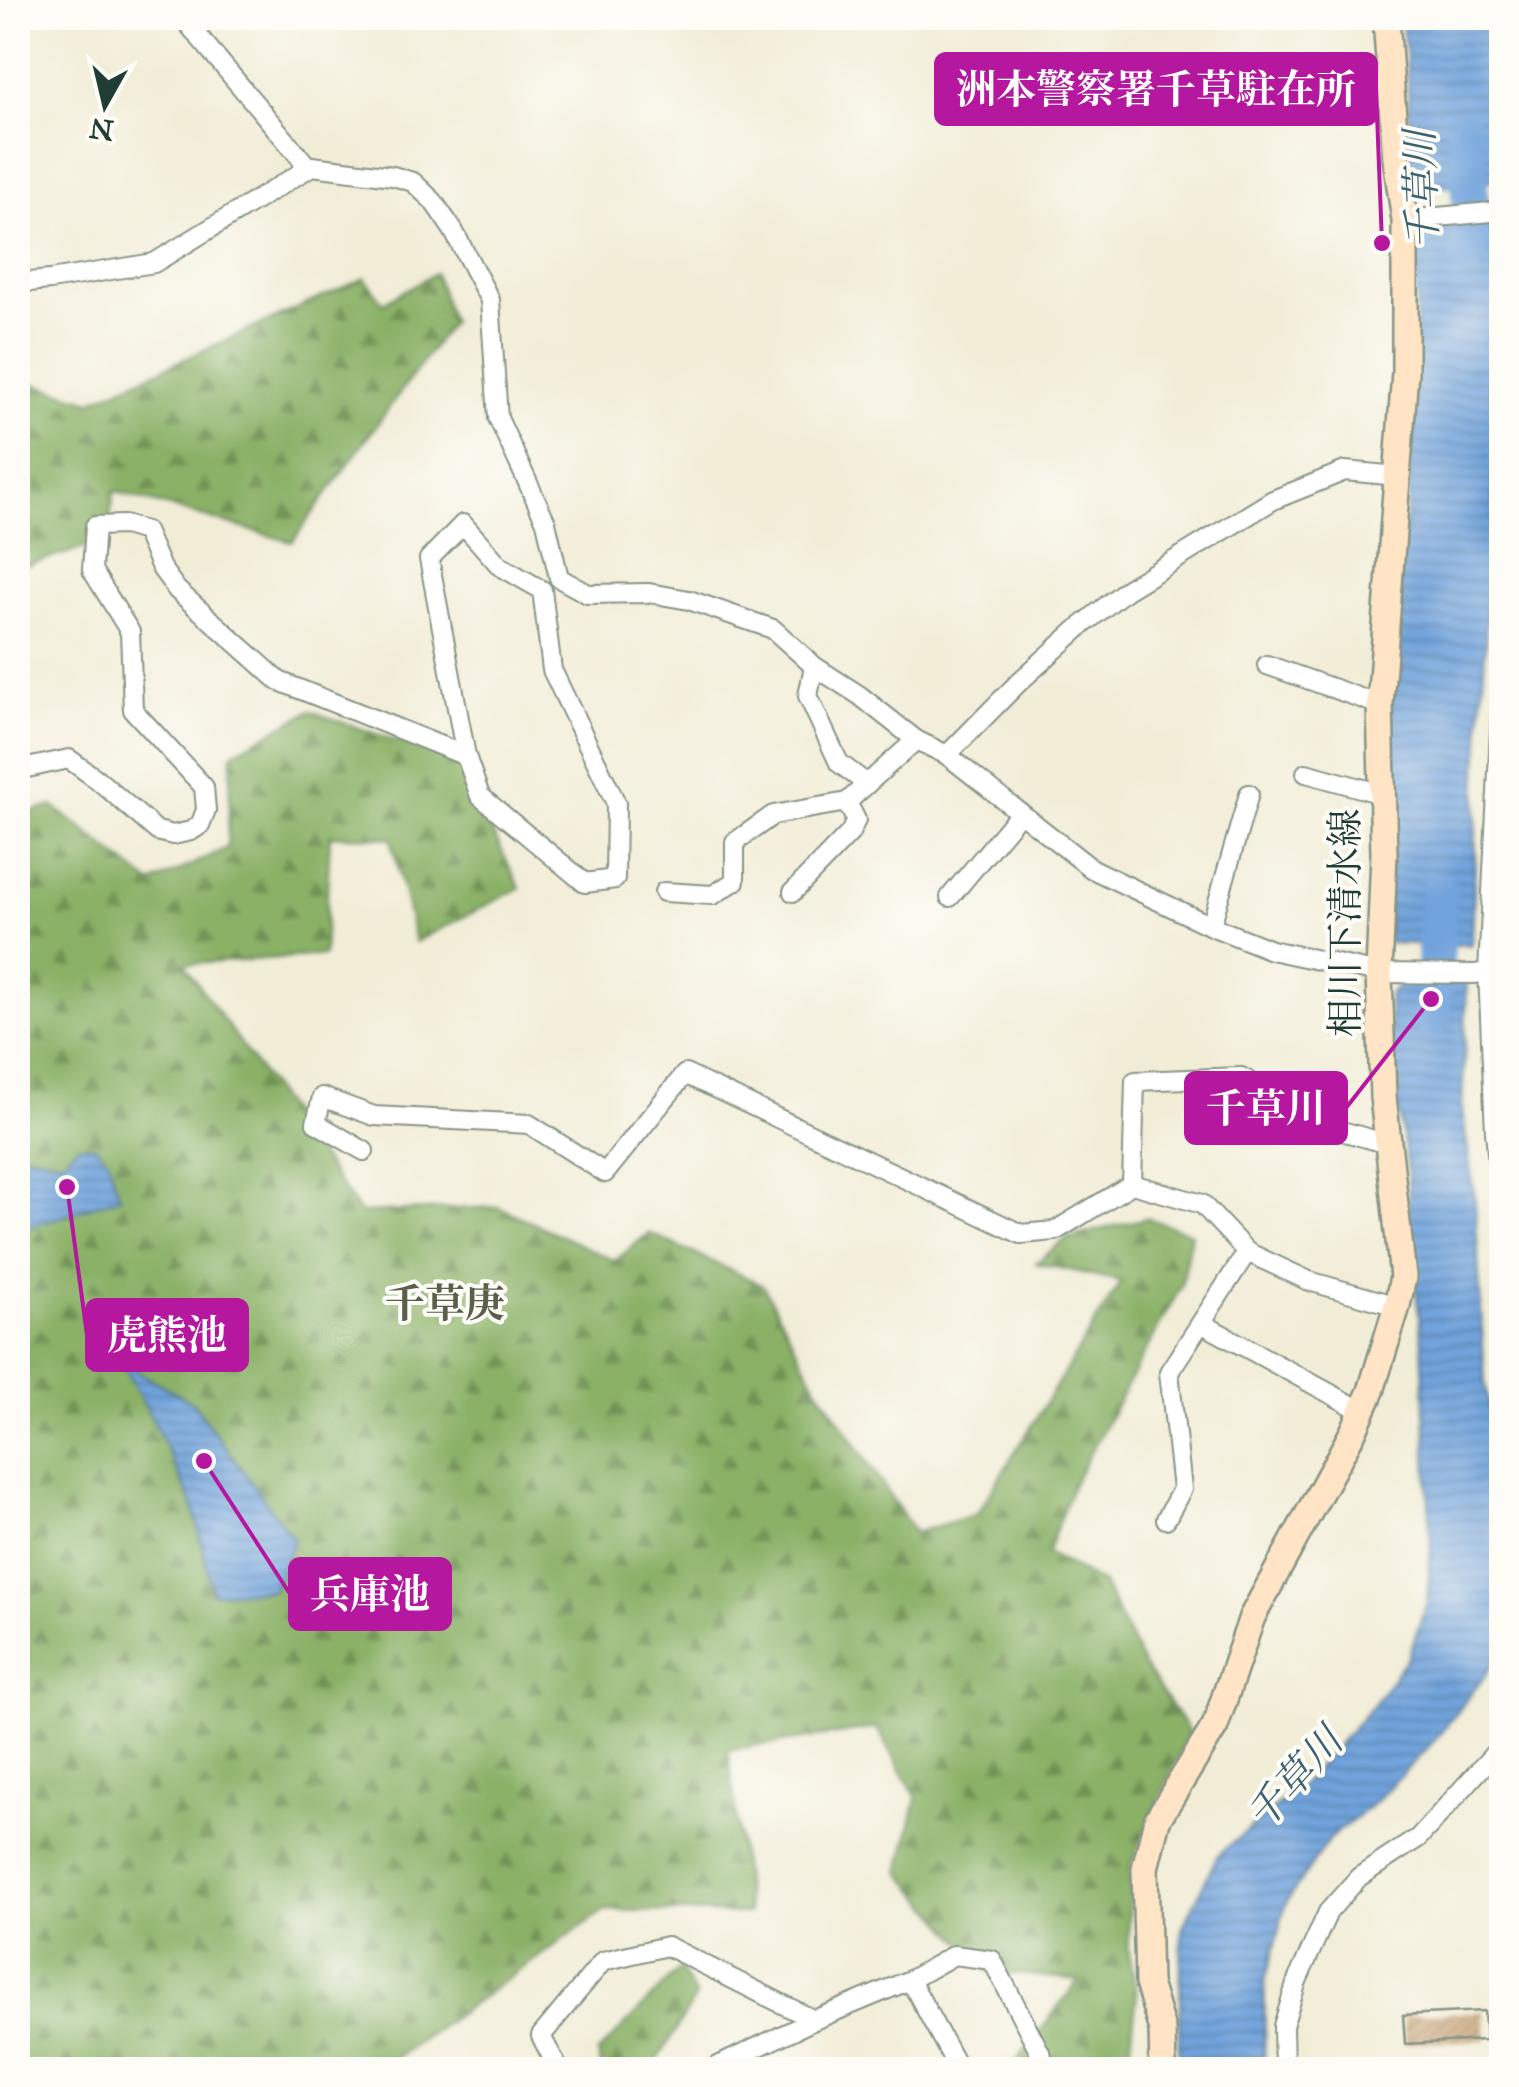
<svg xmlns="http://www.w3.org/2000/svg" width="1519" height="2087" viewBox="0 0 1519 2087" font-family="'IM FELL Great Primer','Noto Serif JP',serif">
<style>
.forest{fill:url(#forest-firs);stroke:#54774d;stroke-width:2.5;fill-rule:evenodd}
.water{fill:url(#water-rules);stroke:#487088;stroke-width:2.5}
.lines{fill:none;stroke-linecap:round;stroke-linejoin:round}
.river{stroke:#71a3dc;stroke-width:38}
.building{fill:url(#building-hatch)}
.street-casing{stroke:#889586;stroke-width:22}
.secondary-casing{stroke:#889586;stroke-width:30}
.street{stroke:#fff;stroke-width:18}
.secondary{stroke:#ffe4c6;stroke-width:25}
.labels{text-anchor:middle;stroke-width:8;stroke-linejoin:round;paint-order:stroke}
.street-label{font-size:38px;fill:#1f3d34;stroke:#fdfcf7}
.water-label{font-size:40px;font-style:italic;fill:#3c616f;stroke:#fdfcf7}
.neighbourhood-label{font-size:40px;font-weight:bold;fill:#595f48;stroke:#fdfcf7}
.leader{fill:none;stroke:#b5179e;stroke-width:4}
.callout-dot{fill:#b5179e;stroke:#fdfcf7;stroke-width:4}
.callout{fill:#b5179e;stroke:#b5179e;stroke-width:4}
.callout-label{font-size:40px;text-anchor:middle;font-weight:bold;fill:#fff}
</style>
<defs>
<pattern id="forest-firs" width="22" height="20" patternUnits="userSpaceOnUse" patternTransform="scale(2.5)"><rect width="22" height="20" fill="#8ab166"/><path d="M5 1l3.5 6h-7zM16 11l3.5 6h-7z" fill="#709155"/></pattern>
<pattern id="water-rules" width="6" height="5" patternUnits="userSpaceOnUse" patternTransform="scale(2.5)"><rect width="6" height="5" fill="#71a3dc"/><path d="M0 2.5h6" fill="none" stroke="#5c86b3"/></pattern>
<pattern id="building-hatch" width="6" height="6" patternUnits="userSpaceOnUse" patternTransform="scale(2.5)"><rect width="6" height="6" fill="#c49e6d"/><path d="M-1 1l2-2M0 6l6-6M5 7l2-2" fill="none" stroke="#9f825a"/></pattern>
</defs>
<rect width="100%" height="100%" fill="#fdfcf7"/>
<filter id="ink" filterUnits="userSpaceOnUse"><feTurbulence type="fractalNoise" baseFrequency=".01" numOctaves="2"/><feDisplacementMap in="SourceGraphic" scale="20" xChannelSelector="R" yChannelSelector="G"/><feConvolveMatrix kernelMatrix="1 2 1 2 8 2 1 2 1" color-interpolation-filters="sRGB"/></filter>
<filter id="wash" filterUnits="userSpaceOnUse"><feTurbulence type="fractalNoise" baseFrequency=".0048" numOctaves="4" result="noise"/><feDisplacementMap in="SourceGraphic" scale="40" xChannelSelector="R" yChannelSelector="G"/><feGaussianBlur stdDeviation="2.25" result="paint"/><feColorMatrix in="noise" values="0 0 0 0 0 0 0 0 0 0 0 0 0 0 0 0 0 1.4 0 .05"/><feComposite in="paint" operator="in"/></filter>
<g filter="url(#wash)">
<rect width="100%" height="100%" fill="#f2edd7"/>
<g class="forest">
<polygon points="435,273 451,322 292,542 114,491 107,541 18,568 18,379 91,401 365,278 383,303"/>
<path d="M 310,711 L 458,762 L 520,888 L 415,942 L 391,838 L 330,835 L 324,955 L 184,964 L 360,1213 L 499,1207 L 615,1261 L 649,1233 L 763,1285 L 818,1388 L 915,1533 L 977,1514 L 1121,1281 L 1036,1263 L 1067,1238 L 1147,1218 L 1191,1233 L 1181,1286 L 1072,1486 L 1047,1553 L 1103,1584 L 1143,1665 L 1189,1732 L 1131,1865 L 1128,1948 L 1137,1994 L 1128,2069 L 1011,2069 L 1079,1980 L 988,1971 L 900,1872 L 917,1798 L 877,1728 L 728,1750 L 748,1914 L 605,1910 L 380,2069 L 18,2069 L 18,1231 L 120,1197 L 63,1161 L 18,1153 L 18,815 L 53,806 L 152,884 L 227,848 L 232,753 ZM 123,1363 L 193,1403 L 293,1540 L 273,1590 L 213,1593 L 193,1505 L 151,1416 Z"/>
<polygon points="680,1968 696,1997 652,2069 602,2069 598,2053"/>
</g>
<g class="water">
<polygon points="1401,18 1488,18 1501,151 1501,179 1429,189 1412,180 1407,69"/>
<polygon points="1501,218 1501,371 1478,774 1472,945 1387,943 1390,728 1395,602 1408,503 1415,399 1417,238 1425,227"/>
<polygon points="1402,981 1467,983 1462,1109 1475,1199 1485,1383 1502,1480 1501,1655 1436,1739 1376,1801 1329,1839 1286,1903 1265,1982 1264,2069 1178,2070 1182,1929 1217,1856 1301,1785 1375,1703 1408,1657 1427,1602 1431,1549 1422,1344 1409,1220 1408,1171 1390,1056 1389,994"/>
<polygon points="78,1145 95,1146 108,1160 120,1197 18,1231 18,1153 62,1161"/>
<polygon points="121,1362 193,1403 294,1540 273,1590 213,1593 193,1505 151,1416"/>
</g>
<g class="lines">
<g class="river">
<polyline points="1465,133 1472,224 1469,253"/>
<polyline points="1432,1017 1439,892"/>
</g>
</g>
<g id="blocks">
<polygon class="building" points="1484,2011 1486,2040 1405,2044 1403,2015"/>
</g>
</g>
<g filter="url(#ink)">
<use href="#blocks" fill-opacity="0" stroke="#889586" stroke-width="2.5"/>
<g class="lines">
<g class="street-casing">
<g id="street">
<polyline points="184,19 309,168"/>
<polyline points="1405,220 1502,211"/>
<polyline points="18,283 50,280 154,263 312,166 393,176 413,182 433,201 453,230 490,300 498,418 546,522 559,578 588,594 649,593 689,600 773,629 814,666 859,695 916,740 947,755 1092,869 1211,926 1271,950 1379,973 1475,974 1502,969"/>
<polygon points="463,524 500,566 542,590 552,670 616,803 615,879 585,883 480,796 466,756 429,559"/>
<polyline points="1267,665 1380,705"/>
<polyline points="814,666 808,696 839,763 867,784"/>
<polyline points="1502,691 1488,972 1495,1132 1502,1201"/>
<polyline points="947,755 1019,682 1080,627 1126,590 1273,500 1345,471 1398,476"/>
<polyline points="18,770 69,759 98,780 157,831 173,835 191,831 200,825 206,810 204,787 133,710 130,632 92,570 95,526 124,525 145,531 161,568 177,590 279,681 466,756"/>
<polyline points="1306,773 1382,794"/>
<polyline points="664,892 713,895 735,881 735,842 773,815 847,802 916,740"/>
<polyline points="793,892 850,833 856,820 847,802"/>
<polyline points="950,897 1020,813"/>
<polyline points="1211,926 1249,794"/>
<polyline points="364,1151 316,1123 322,1097 374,1116 529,1124 605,1173 685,1074 1021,1234 1055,1231 1132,1184 1202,1204 1247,1252 1309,1281 1397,1306"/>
<polyline points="1132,1184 1135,1081 1241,1077 1338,1130 1388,1144"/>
<polyline points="1201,1323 1362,1411"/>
<polyline points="1166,1519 1182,1489 1169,1372 1247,1252"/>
<polyline points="910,1980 959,2070"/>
<polyline points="718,2066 814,2020"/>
<polyline points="559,2070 541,2036 603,1961 667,1946 814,2020 910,1980 954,1955 992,1960 1042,2056 1034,2070"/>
<polyline points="1284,2070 1283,2026 1297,1981 1328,1912 1359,1877 1418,1838 1502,1745"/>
</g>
</g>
<g class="secondary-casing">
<polyline id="secondary" points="1163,2070 1162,2030 1148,1983 1145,1868 1157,1820 1215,1726 1252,1617 1353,1432 1371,1391 1397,1306 1403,1277 1383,1097 1379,973 1384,854 1380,705 1405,372 1405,220 1396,159 1386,18"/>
</g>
<use href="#street" class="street"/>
<use href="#secondary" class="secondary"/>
</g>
</g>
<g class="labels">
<g class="street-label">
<text transform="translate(1345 923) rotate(-90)" y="13">相川下清水線</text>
</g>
<g class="water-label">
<text transform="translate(1421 190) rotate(-92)" y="14">千草川</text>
<text transform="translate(1294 1778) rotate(-48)" y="14">千草川</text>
</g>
<g class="neighbourhood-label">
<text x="445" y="1317">千草庚</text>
</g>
</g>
<path class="leader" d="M1382 243L1376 89M1431 999L1346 1108M67 1187L87 1335M204 1461L290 1594"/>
<g class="callout-dot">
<circle cx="1382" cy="243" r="10"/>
<circle cx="1431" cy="999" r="10"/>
<circle cx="67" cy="1187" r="10"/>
<circle cx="204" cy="1461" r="10"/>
</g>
<g class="callout">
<rect x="936" y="54" width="440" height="70" rx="10"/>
<rect x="1186" y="1073" width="160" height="70" rx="10"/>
<rect x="87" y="1300" width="160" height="70" rx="10"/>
<rect x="290" y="1559" width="160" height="70" rx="10"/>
</g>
<g class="callout-label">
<text x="1156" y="103">洲本警察署千草駐在所</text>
<text x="1266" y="1122">千草川</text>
<text x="167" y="1349">虎熊池</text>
<text x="370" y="1608">兵庫池</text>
</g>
<rect width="1519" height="2087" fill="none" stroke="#fdfcf7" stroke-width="60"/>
<g transform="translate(105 105) rotate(188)" stroke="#fdfcf7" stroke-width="8" paint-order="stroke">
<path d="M0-8L18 38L0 25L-18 38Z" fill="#1f3d34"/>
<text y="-15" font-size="28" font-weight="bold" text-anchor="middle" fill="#1f3d34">N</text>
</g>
</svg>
